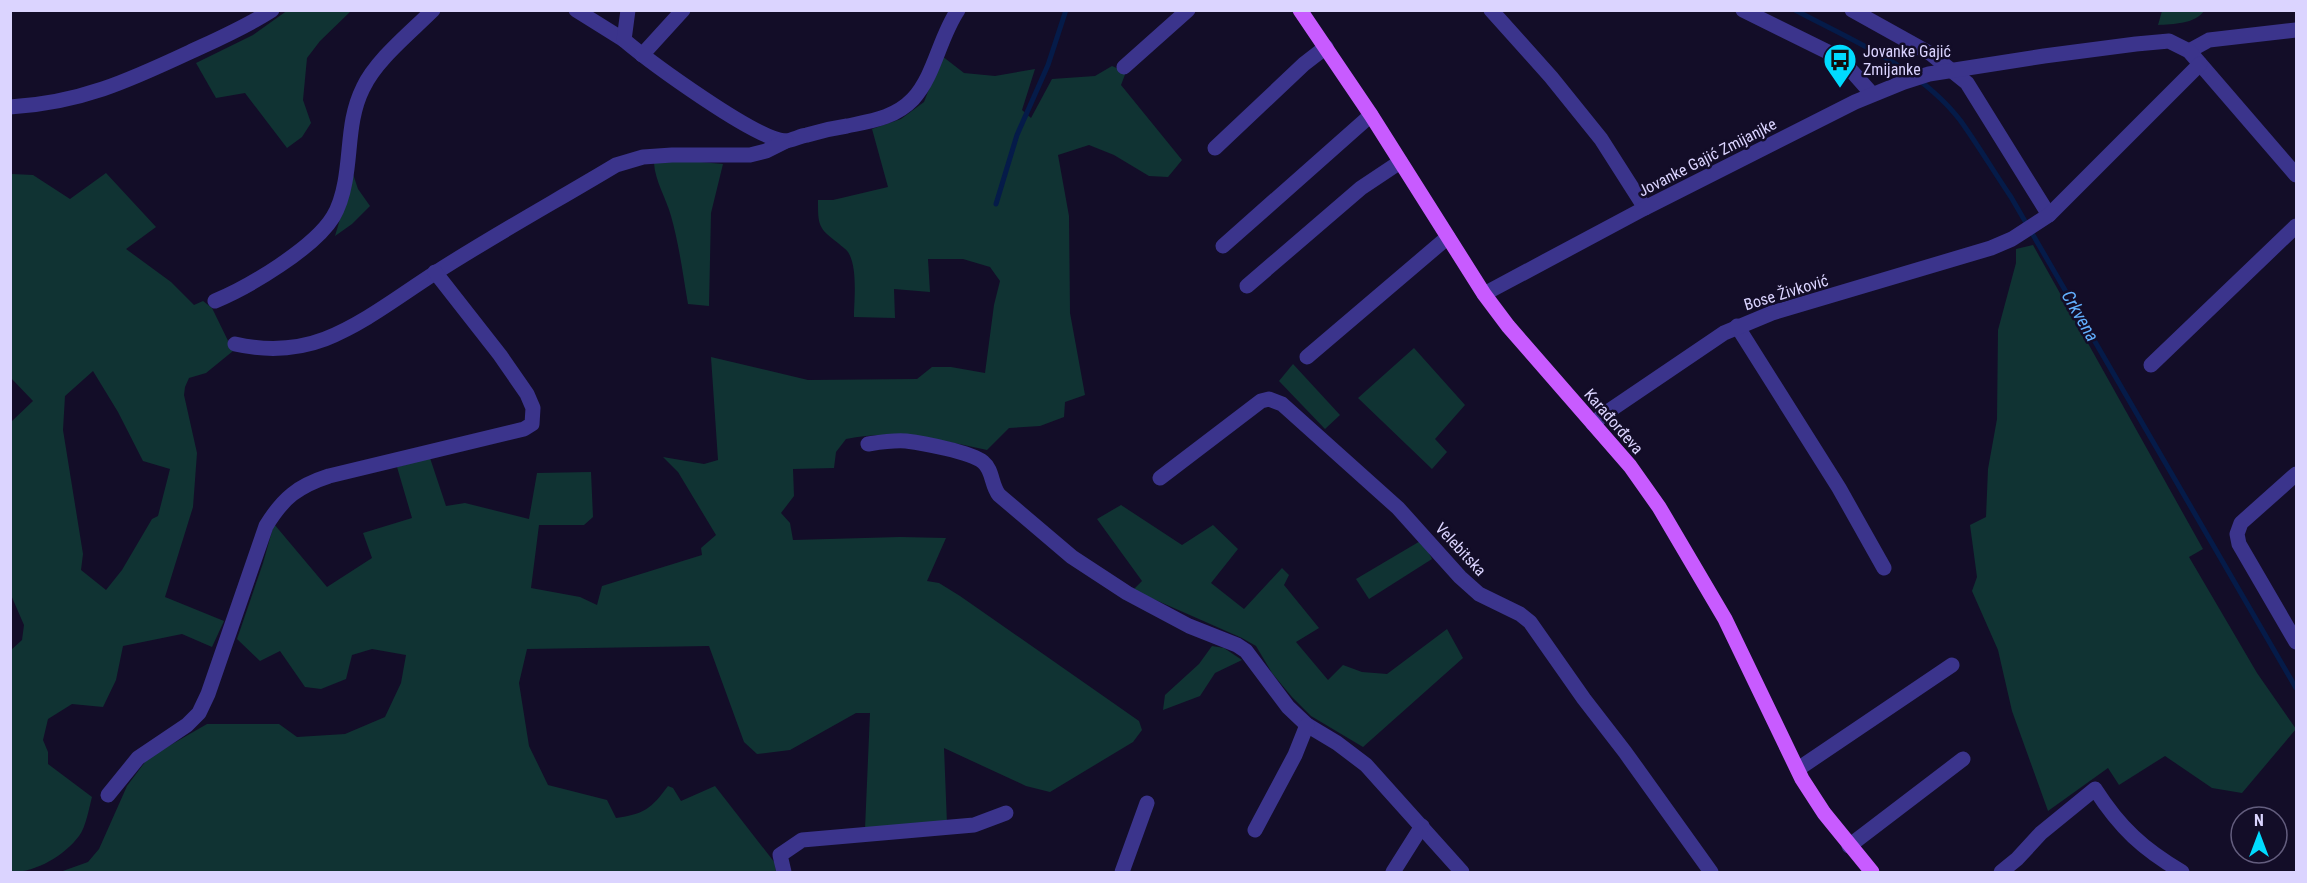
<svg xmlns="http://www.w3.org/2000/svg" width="2307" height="883" viewBox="0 0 2307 883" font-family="'Roboto Condensed',sans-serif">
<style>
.green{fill:#103333;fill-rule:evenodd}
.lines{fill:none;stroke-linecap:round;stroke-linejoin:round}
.stream{stroke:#051b49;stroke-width:5}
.minor{stroke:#3b348c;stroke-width:15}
.major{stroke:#c85bff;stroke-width:15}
.labels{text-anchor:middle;stroke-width:5;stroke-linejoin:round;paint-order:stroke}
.poi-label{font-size:16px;fill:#dbd4ff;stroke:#130d28;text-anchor:start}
.street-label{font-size:16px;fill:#dbd4ff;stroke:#130d28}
.water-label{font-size:18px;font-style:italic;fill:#62b0ff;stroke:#130d28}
</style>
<rect width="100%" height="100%" fill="#130d28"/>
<g class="green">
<polygon points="288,10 351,11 320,41 307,58 303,100 311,123 302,137 287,148 245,93 216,98 196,63 253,35"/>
<path d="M 2162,11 L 2162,10 L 2204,11 C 2195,24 2173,24 2158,25 Z"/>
<path d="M 942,56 L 964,73 L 995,76 L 1035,69 L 1022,110 L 1031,118 L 1052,79 L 1095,76 L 1112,66 L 1126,72 L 1121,85 L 1182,160 L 1168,177 L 1149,176 L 1114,155 L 1089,145 L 1058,155 L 1069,216 L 1070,313 L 1085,395 L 1065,402 L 1064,417 L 1040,426 L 1009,428 L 987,450 C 940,440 893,429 846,439 L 836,452 L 834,468 L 793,469 L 794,496 L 781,513 L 790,523 L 793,540 L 900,537 L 946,538 L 927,581 L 939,583 L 960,596 L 1139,721 L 1142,730 L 1133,742 L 1050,792 L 1026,786 L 944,748 L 947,824 L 865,829 L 870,713 L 856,713 L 790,750 L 757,754 L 744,742 L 709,646 L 527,649 L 519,683 L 529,746 L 548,785 L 607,800 L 616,818 C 644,814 651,809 668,786 L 673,788 L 681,801 L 715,786 L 775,863 L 776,872 L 60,872 L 88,862 L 99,849 L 127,786 L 148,758 L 207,724 L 279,724 L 297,737 L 345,734 L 385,717 L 401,683 L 406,655 L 372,649 L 352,655 L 346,679 L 321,689 L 305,687 L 280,651 L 260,661 L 237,639 L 263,563 L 274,524 L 327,587 L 372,558 L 363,533 L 412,518 L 397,467 L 430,458 L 446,506 L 465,503 L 529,519 L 537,473 L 591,472 L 593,517 L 584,525 L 539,525 L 531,588 L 580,597 L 597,605 L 602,586 L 702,555 L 701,548 L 716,535 L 678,472 L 663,457 L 704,464 L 718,460 L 711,357 L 808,380 L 917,379 L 932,367 L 951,367 L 985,373 L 994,305 L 1000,281 L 990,267 L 963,259 L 928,259 L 930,292 L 894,289 L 895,318 L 854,317 C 854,301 858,267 848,252 C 846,249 841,246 838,243 C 818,228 818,225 818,200 L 833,200 L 888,187 L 872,129 L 901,119 L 924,102 Z"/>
<path d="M 689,161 L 723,164 L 711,213 L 709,306 L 688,304 C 683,275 679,244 671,216 C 666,198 655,181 654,163 Z"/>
<polygon points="352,171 358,189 370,206 352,224 335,236 348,192"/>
<path d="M 106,173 L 156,227 L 126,249 L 171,282 L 194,305 L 203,301 L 212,308 L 233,351 L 206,373 L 189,378 L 185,387 L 184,395 L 197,453 L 193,507 L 165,597 L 224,621 L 212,647 L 182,634 L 123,646 L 116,680 L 103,707 L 72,704 L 48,719 L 43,740 L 48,752 L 48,764 L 92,797 C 89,808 86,827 79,836 C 64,856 35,873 10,872 L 10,651 L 22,640 L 24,625 L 11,595 L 11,422 L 33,401 L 11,378 L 11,176 L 12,174 L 33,175 L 70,199 ZM 93,371 L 118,412 L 143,461 L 170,469 L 158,516 L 152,519 L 122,570 L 106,590 L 81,570 L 83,554 L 63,430 L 65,396 Z"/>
<polygon points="2033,245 2203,549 2189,557 2257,673 2296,729 2242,793 2212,788 2165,756 2119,785 2108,768 2048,811 2012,711 1998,650 1972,591 1977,577 1970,525 1986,517 1988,469 1997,419 1998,330 2016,263 2016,249"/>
<polygon points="1414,348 1465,405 1435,439 1447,452 1432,469 1358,398"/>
<polygon points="1293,364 1340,415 1325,429 1279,381"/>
<polygon points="1121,505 1182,545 1213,525 1238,549 1211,583 1244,609 1282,568 1289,575 1284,585 1319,628 1296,642 1328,680 1343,665 1362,672 1387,674 1447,629 1463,658 1363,747 1311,716 1292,697 1272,673 1256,646 1242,638 1133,590 1142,581 1097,519"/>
<polygon points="1422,540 1432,559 1369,599 1356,579"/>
<polygon points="1212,646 1224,648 1242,660 1215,673 1200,696 1163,710 1165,695 1199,664"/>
</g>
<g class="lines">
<g class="stream">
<path d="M 1795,10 C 1853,41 1919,67 1960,120 C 1978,145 1994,172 2011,197 L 2296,688"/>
<polyline points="996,204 1017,135 1048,65 1066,10"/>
</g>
<g class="minor">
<polyline points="576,10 624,40"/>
<path d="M 628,10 L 624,40 C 650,62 755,139 785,141 C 791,141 800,136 807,135 C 820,131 833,128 847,126 C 871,121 895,118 913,99 C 935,75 939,38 958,10"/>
<polyline points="1491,10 1551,77 1601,139 1645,208"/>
<polyline points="1743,10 1832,54 1849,68 1872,94"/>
<polyline points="1852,10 1931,54 1967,83 2049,215"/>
<polyline points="2189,51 2209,40 2296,30"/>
<polyline points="642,55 683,10"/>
<polyline points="1124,67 1188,10"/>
<path d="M 10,107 C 80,103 128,81 190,52 C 218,39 246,27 272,10"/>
<polyline points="1215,148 1304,64 1326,47"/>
<polyline points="1223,246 1371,115"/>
<polyline points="1247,286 1361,188 1400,162"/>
<polyline points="1484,294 1645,208 1855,102 1904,82 1929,74 2044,56 2136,44 2169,41 2189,51 2296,175"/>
<path d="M 215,301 C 249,287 314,248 333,217 C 339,207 343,193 345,182 C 351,150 348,118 363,88 C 376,60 410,33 433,10"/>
<polyline points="1737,326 1839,488 1884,568"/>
<path d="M 235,344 C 266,351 296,350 325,339 C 365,323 399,296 435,273 C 494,235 556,201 616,165 L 643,157 L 672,155 L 750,155 L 766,151 L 786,141"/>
<polyline points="1307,357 1448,237"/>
<polyline points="2151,365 2296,226"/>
<polyline points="1593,424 1603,415 1724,333 1772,313 1991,248 2012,239 2049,215 2200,64"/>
<path d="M 868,444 C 881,442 893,440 906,441 C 922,443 971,452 983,462 C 993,470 991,485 999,495 L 1072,557 L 1127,593 L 1189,626 L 1237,645 L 1246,651 L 1288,707 L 1307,725 L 1337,743 L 1366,765 L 1462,872"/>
<polyline points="2296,474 2241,523 2237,534 2239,544 2296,642"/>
<polyline points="1160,478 1261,401 1269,399 1282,404 1398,508 1460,577 1479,594 1520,614 1530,622 1584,699 1625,752 1711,872"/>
<polyline points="1798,769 1952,665"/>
<path d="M 108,795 L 138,758 L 187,725 L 199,713 L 208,694 L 266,526 C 283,498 298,486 329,476 L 524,429 L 532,424 L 533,408 L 527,394 L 500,355 L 435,272"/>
<polyline points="1255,830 1295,755 1307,725"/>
<polyline points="1849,846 1963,759"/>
<polyline points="784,872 780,855 802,840 974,825 1006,813"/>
<polyline points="1122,872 1147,803"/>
<polyline points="1393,872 1422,826"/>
<path d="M 2001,872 L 2017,859 L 2041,833 L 2095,789 C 2120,828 2143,849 2182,872"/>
</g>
<polyline class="major" points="1300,10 1371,115 1484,294 1508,326 1630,466 1659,507 1725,619 1802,779 1824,813 1872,872"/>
</g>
<defs>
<g id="bus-pin" transform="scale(1.725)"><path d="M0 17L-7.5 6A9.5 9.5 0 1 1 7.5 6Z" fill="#00dbff" stroke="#130d28"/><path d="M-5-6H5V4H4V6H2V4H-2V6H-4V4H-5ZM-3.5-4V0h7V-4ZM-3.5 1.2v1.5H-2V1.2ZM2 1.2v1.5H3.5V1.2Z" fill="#111"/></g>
</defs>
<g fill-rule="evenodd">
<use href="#bus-pin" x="1840" y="60"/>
</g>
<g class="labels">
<g class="poi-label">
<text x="1863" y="57">Jovanke Gajić<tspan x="1863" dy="18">Zmijanke</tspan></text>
</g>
<g class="street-label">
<text transform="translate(1707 157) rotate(-27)" y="6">Jovanke Gajić Zmijanjke</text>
<text transform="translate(1786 292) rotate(-17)" y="6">Bose Živković</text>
<text transform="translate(1614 421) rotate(49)" y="6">Karađorđeva</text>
<text transform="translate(1461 549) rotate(47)" y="6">Velebitska</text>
</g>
<g class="water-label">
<text transform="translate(2080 316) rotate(60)" y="6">Crkvena</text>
</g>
</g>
<rect width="2307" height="883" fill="none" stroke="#dbd4ff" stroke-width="24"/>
<g transform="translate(2259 835)"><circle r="28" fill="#130d28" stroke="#635d7e" stroke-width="1.5"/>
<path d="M0-4.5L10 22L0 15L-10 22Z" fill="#00dbff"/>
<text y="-9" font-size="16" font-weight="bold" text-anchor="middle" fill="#dbd4ff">N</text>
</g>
</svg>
